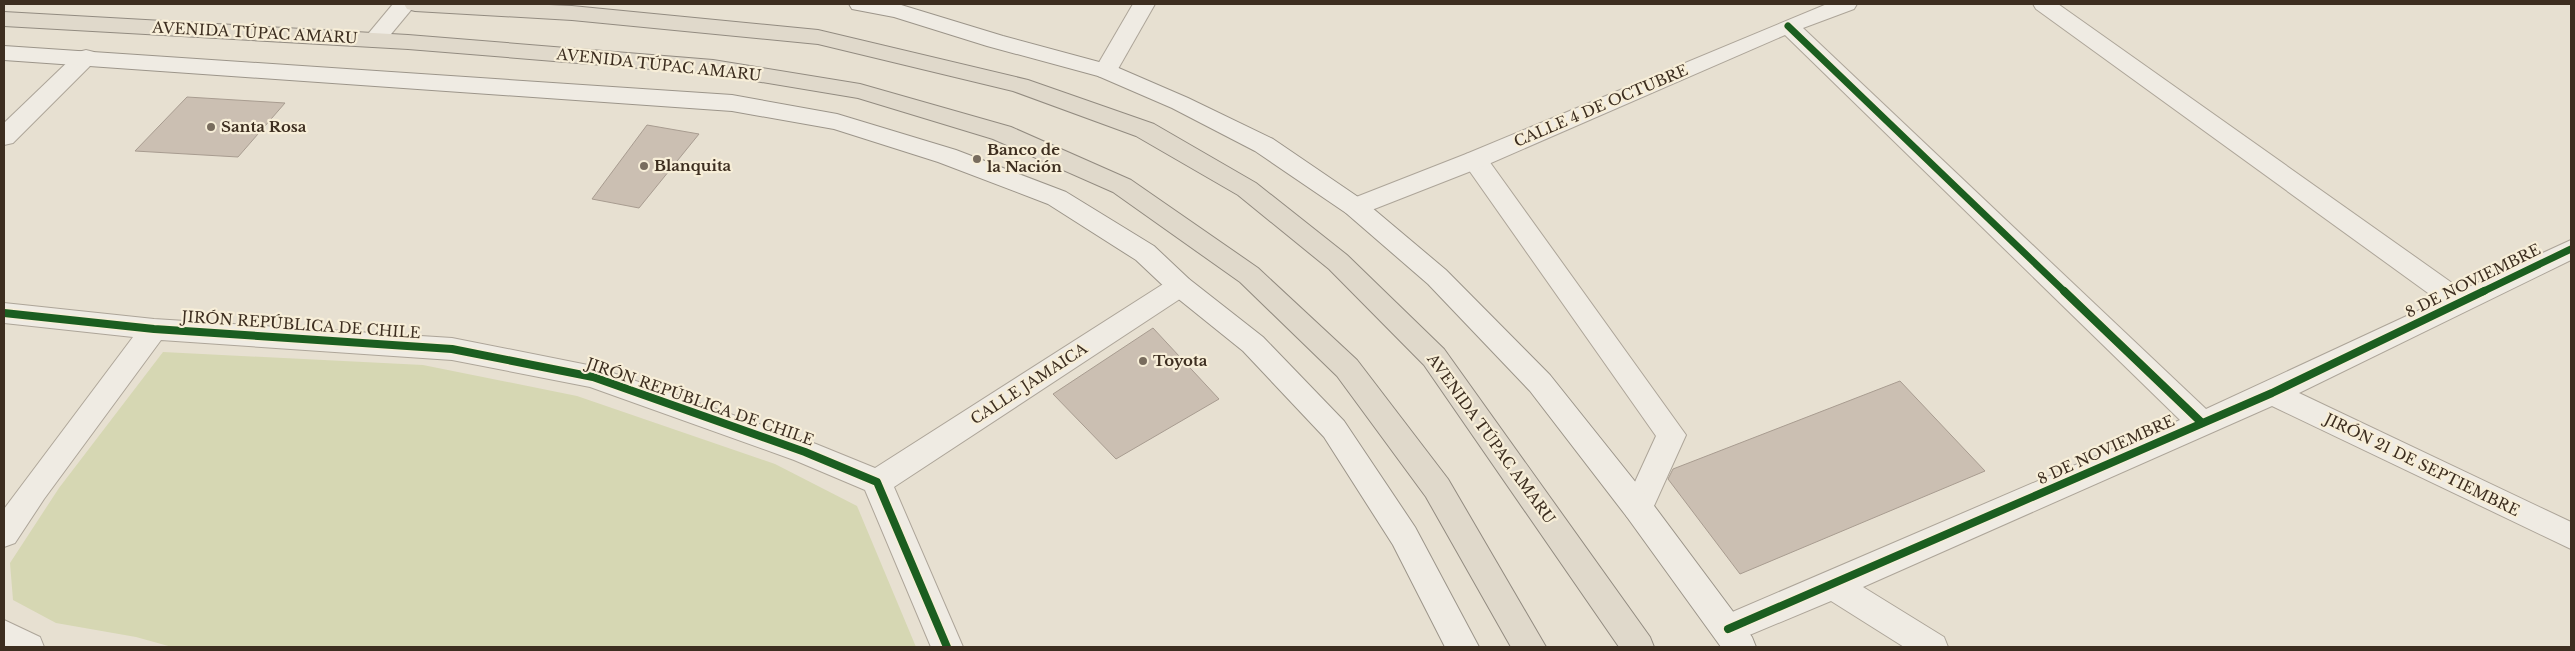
<svg xmlns="http://www.w3.org/2000/svg" width="2575" height="651" viewBox="0 0 2575 651" font-family="'Libre Baskerville',serif">
<style>
.green{fill:#d6d7b3}
.building{fill:#cbbfb2;stroke:#a89c90}
.lines{fill:none;stroke-linecap:round;stroke-linejoin:round}
.service-casing{stroke:#ada599;stroke-width:2}
.minor-casing{stroke:#ada599;stroke-width:2}
.secondary-casing{stroke:#9c958a;stroke-width:2}
.trunk-casing{stroke:#928b80;stroke-width:2}
.service{fill:#efebe3;fill-rule:evenodd}
.minor{fill:#efebe3;fill-rule:evenodd}
.secondary{fill:#efebe3;fill-rule:evenodd}
.trunk{fill:#e0d9cb;fill-rule:evenodd}
.cycleway-far1-casing{stroke:#f7eed8;stroke-width:9}
.cycleway-casing{stroke:#f7eed8;stroke-width:11}
.cycleway-far1{stroke:#1b5e20;stroke-width:7}
.cycleway{stroke:#1b5e20;stroke-width:8}
.poi-dot{fill:#786c5e;stroke:#f7eed8;stroke-width:2}
.labels{text-anchor:middle;stroke-width:4.5;stroke-linejoin:round;paint-order:stroke}
.street-label{font-size:15px;fill:#3d2e20;stroke:#f7eed8}
.poi-label{font-size:15px;font-weight:bold;fill:#3d2e20;stroke:#f7eed8;text-anchor:start}
</style>
<rect width="100%" height="100%" fill="#e7e0d1"/>
<polygon class="green" points="163,352 423,365 577,396 775,464 857,506 916,647 172,647 136,637 56,623 13,600 10,563 59,488"/>
<g class="building">
<polygon points="187,97 285,103 238,157 135,151"/>
<polygon points="647,125 699,134 639,208 592,199"/>
<polygon points="1153,328 1219,399 1116,459 1053,394"/>
<polygon points="1900,381 1985,471 1740,574 1668,479 1673,469"/>
</g>
<g class="lines">
<g class="service-casing">
<polygon id="service" points="1475,152 1484,154 1686,435 1649,517 1638,521 1627,517 1623,508 1656,436 1466,166 1463,160 1466,154"/>
</g>
<g class="minor-casing">
<g id="minor">
<polygon points="393,4 416,4 382,45 374,47 366,45 363,40"/>
<polygon points="1133,4 1155,4 1114,76 1106,78 1098,76 1094,71"/>
<polygon points="1827,4 1857,4 1854,9 1803,28 2206,409 2439,301 2036,9 2033,4 2058,4 2462,290 2571,240 2571,260 2299,393 2571,522 2571,549 2272,406 1863,587 1944,637 1948,647 1904,647 1831,601 1728,644 1716,639 1712,629 1716,619 2180,420 1785,35 1484,166 1364,213 1355,216 1346,213 1342,207 1346,201 1466,154"/>
<polygon points="86,50 94,52 97,57 94,62 13,143 4,145 4,123 78,52"/>
<polygon points="1180,276 1189,279 1193,286 1189,293 894,487 963,647 931,647 865,490 794,460 590,387 452,360 161,340 44,499 15,543 4,547 4,509 133,337 4,323 4,303 154,319 452,338 593,366 816,444 875,468 1171,279"/>
<polygon points="4,620 40,637 44,647 4,647"/>
</g>
</g>
<g class="secondary-casing">
<g id="secondary">
<polygon points="849,4 898,4 1003,36 1114,66 1188,98 1273,139 1364,201 1446,270 1550,375 1649,499 1752,637 1756,647 1721,647 1627,517 1530,391 1428,284 1346,213 1255,151 1172,108 1098,76 987,46 894,17 852,9"/>
<polygon points="4,46 732,95 837,114 956,150 1066,192 1154,246 1189,279 1263,337 1344,421 1415,527 1479,647 1445,647 1393,545 1324,437 1243,351 1171,293 1136,260 1048,204 938,162 834,129 732,111 4,60"/>
</g>
</g>
<g class="trunk-casing">
<g id="trunk">
<polygon points="404,4 526,4 572,6 818,30 1028,80 1154,124 1256,183 1347,255 1444,349 1650,637 1654,647 1619,647 1424,365 1329,269 1238,195 1136,136 1013,91 818,44 572,20 415,11 407,9"/>
<polygon points="4,12 408,35 713,60 860,84 1011,127 1131,180 1258,268 1357,360 1448,479 1546,647 1511,647 1426,497 1337,376 1240,282 1113,192 993,139 858,98 713,74 408,49 4,26"/>
</g>
</g>
<use href="#service" class="service"/>
<use href="#minor" class="minor"/>
<use href="#secondary" class="secondary"/>
<use href="#trunk" class="trunk"/>
<g class="cycleway-far1-casing">
<g id="cycleway-far1">
<polyline points="1788,26 2065,292"/>
<polyline points="2482,292 2571,249"/>
</g>
</g>
<g class="cycleway-casing">
<g id="cycleway">
<polyline points="2064,291 2202,423"/>
<polyline points="4,313 154,329 452,349 593,377 805,452 877,482 947,647"/>
<polyline points="1728,629 2272,393 2484,291"/>
</g>
</g>
<use href="#cycleway-far1" class="cycleway-far1"/>
<use href="#cycleway" class="cycleway"/>
</g>
<g class="poi-dot">
<circle cx="211" cy="127" r="5"/>
<circle cx="977" cy="159" r="5"/>
<circle cx="644" cy="166" r="5"/>
<circle cx="1143" cy="361" r="5"/>
</g>
<g class="labels">
<g class="street-label">
<text transform="translate(255 33) rotate(3)" y="5">AVENIDA TÚPAC AMARU</text>
<text transform="translate(659 65) rotate(6)" y="5">AVENIDA TÚPAC AMARU</text>
<text transform="translate(1601 106) rotate(-23)" y="5">CALLE 4 DE OCTUBRE</text>
<text transform="translate(2473 281) rotate(-26)" y="5">8 DE NOVIEMBRE</text>
<text transform="translate(301 325) rotate(4)" y="5">JIRÓN REPÚBLICA DE CHILE</text>
<text transform="translate(1029 384) rotate(-33)" y="5">CALLE JAMAICA</text>
<text transform="translate(700 402) rotate(19)" y="5">JIRÓN REPÚBLICA DE CHILE</text>
<text transform="translate(1491 439) rotate(54)" y="5">AVENIDA TÚPAC AMARU</text>
<text transform="translate(2106 450) rotate(-24)" y="5">8 DE NOVIEMBRE</text>
<text transform="translate(2422 465) rotate(26)" y="5">JIRÓN 21 DE SEPTIEMBRE</text>
</g>
<g class="poi-label">
<text x="221" y="132">Santa Rosa</text>
<text x="987" y="155">Banco de<tspan x="987" dy="17">la Nación</tspan></text>
<text x="654" y="171">Blanquita</text>
<text x="1153" y="366">Toyota</text>
</g>
</g>
<rect width="2575" height="651" fill="none" stroke="#3d2e20" stroke-width="10"/>
</svg>
